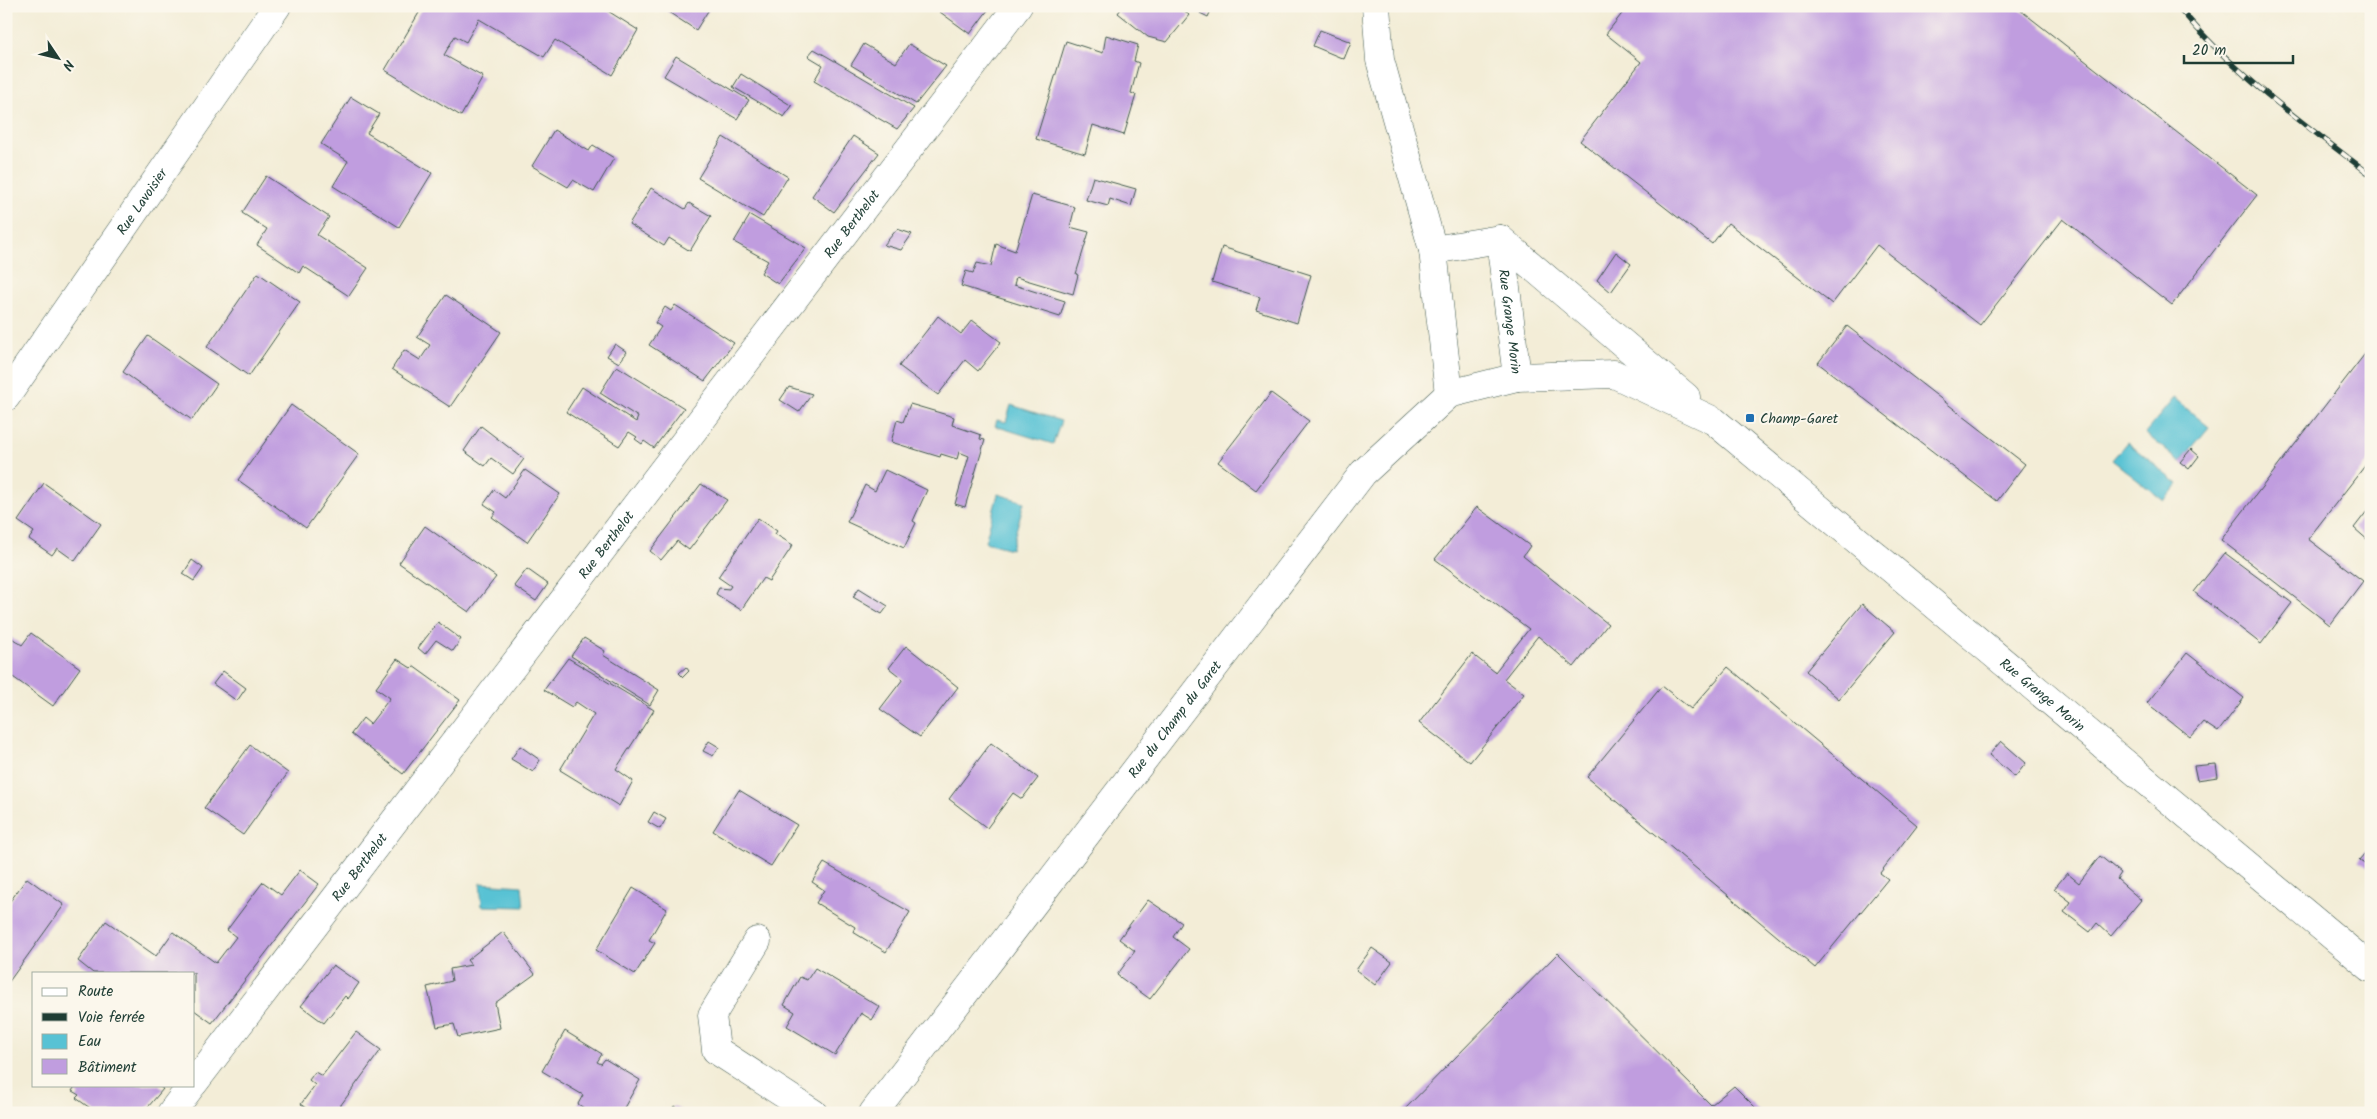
<svg xmlns="http://www.w3.org/2000/svg" width="2377" height="1119" viewBox="0 0 2377 1119" font-family="Kalam,sans-serif">
<style>
.water{fill:#58c2d4;stroke:#3c8084}
.building{fill:#c09ddf}
.lines{fill:none;stroke-linecap:round;stroke-linejoin:round}
.street-casing{stroke:#3f574c;stroke-width:29}
.street{stroke:#fff;stroke-width:28}
.rail-casing{stroke:#1f3d34;stroke-width:5.5}
.rail{stroke:#fbf7ec;stroke-width:4;stroke-dasharray:11;stroke-linecap:butt}
.poi-dot{fill:#1f6fb2;stroke:#fbf7ec;stroke-width:2}
.labels{text-anchor:middle;stroke-width:4;stroke-linejoin:round;paint-order:stroke}
.street-label{font-size:14px;fill:#1f3d34;stroke:#fbf7ec}
.poi-label{font-size:14px;fill:#1f3d34;stroke:#fbf7ec;text-anchor:start}
</style>
<rect width="100%" height="100%" fill="#fbf7ec"/>
<filter id="ink" filterUnits="userSpaceOnUse"><feTurbulence type="fractalNoise" baseFrequency=".02" numOctaves="2"/><feDisplacementMap in="SourceGraphic" scale="10" xChannelSelector="R" yChannelSelector="G"/><feConvolveMatrix kernelMatrix="1 2 1 2 8 2 1 2 1" color-interpolation-filters="sRGB"/></filter>
<filter id="wash" filterUnits="userSpaceOnUse"><feTurbulence type="fractalNoise" baseFrequency=".0096" numOctaves="4" result="noise"/><feDisplacementMap in="SourceGraphic" scale="20" xChannelSelector="R" yChannelSelector="G"/><feGaussianBlur stdDeviation="1.12" result="paint"/><feColorMatrix in="noise" values="0 0 0 0 0 0 0 0 0 0 0 0 0 0 0 0 0 1.4 0 .05"/><feComposite in="paint" operator="in"/></filter>
<g filter="url(#wash)">
<rect width="100%" height="100%" fill="#f3edd7"/>
<g class="water">
<polygon points="2174,398 2209,427 2180,462 2145,433"/>
<polygon points="1011,405 1061,421 1053,444 995,426 997,420 1006,422"/>
<polygon points="2127,442 2178,484 2164,501 2112,460"/>
<polygon points="998,494 1024,502 1011,549 985,542"/>
<polygon points="480,883 522,886 524,907 482,906"/>
</g>
<g id="blocks">
<g class="building">
<polygon points="423,6 600,6 638,30 612,75 555,40 544,57 479,19 466,42 455,36 444,55 483,77 461,116 385,70"/>
<polygon points="659,6 711,6 696,30"/>
<polygon points="944,6 991,6 970,34 940,12"/>
<polygon points="1123,6 1179,6 1189,15 1167,42 1148,37 1118,13"/>
<polygon points="1204,6 1213,6 1208,17 1200,13"/>
<polygon points="1628,6 2015,6 2257,195 2172,305 2063,219 1980,325 1877,245 1832,304 1728,223 1712,244 1580,141 1641,62 1606,34"/>
<polygon points="1320,30 1351,42 1344,59 1313,46"/>
<polygon points="1106,35 1138,45 1134,61 1139,63 1131,93 1136,95 1124,135 1093,125 1085,154 1036,139 1066,41 1103,53"/>
<polygon points="864,44 896,63 909,44 946,66 916,104 851,65"/>
<polygon points="814,49 828,57 914,108 897,129 814,81 823,65 808,56"/>
<polygon points="676,56 749,100 737,119 664,76"/>
<polygon points="741,74 792,106 784,117 733,87"/>
<polygon points="351,97 379,114 367,133 432,173 399,227 333,186 348,161 321,144"/>
<polygon points="554,130 589,151 593,145 614,158 594,192 573,180 568,187 532,166"/>
<polygon points="853,136 879,153 834,212 812,196"/>
<polygon points="723,137 788,177 763,217 698,178"/>
<polygon points="266,176 329,217 317,235 368,268 349,296 303,266 299,273 257,245 267,229 242,213"/>
<polygon points="1093,177 1136,189 1131,206 1110,199 1108,206 1086,200"/>
<polygon points="651,188 685,209 689,203 711,216 690,251 669,238 664,246 629,224"/>
<polygon points="1032,195 1075,207 1070,227 1089,232 1076,274 1078,275 1073,294 1016,277 1014,285 1065,301 1060,317 961,286 966,271 973,273 977,263 991,266 996,244 1015,251"/>
<polygon points="750,215 806,248 778,284 761,273 768,261 734,242"/>
<polygon points="897,229 912,234 901,250 884,245"/>
<polygon points="1222,247 1311,275 1297,323 1256,310 1260,297 1212,282"/>
<polygon points="1616,252 1631,264 1611,292 1597,280"/>
<polygon points="258,273 300,302 249,376 207,347"/>
<polygon points="446,295 501,332 450,407 392,369 404,350 420,360 430,345 417,337"/>
<polygon points="675,305 734,343 705,381 649,345 661,327 655,323 665,307 671,311"/>
<polygon points="938,316 961,334 972,320 1001,342 978,371 965,360 938,395 899,366"/>
<polygon points="1847,326 2025,464 1997,501 1818,363"/>
<polygon points="148,336 217,384 192,420 123,372"/>
<polygon points="615,344 627,352 619,363 607,356"/>
<polygon points="2371,346 2371,458 2308,539 2363,581 2330,625 2221,540"/>
<polygon points="617,366 684,408 654,448 644,441 642,444 635,439 637,437 629,432 619,446 566,412 582,387 636,422 638,417 600,393"/>
<polygon points="789,387 812,394 799,412 780,400"/>
<polygon points="1271,393 1309,421 1256,490 1218,462"/>
<polygon points="910,404 954,417 952,425 981,435 980,439 985,440 965,507 955,504 969,456 959,452 957,459 941,454 940,457 891,442 897,420 903,422"/>
<polygon points="291,405 359,454 306,528 238,480"/>
<polygon points="481,426 524,459 513,474 491,458 485,466 464,451"/>
<polygon points="2191,449 2199,456 2189,469 2180,462"/>
<polygon points="525,470 560,494 527,542 492,517 496,512 484,504 494,490 505,498"/>
<polygon points="885,470 927,490 913,521 916,523 904,548 847,522 865,485 875,491"/>
<polygon points="44,483 101,524 75,561 57,548 52,555 29,539 34,532 18,521"/>
<polygon points="701,484 727,500 689,550 677,541 661,560 650,551"/>
<polygon points="2371,506 2371,541 2370,542 2354,528"/>
<polygon points="1477,507 1530,546 1523,556 1608,624 1574,667 1538,636 1504,679 1524,694 1470,762 1419,723 1472,654 1495,672 1529,629 1435,559"/>
<polygon points="758,518 777,531 775,534 793,545 769,581 763,578 741,610 716,594 719,588 729,589 731,586 718,577"/>
<polygon points="425,526 496,577 469,612 399,563"/>
<polygon points="2225,553 2292,603 2261,644 2194,592"/>
<polygon points="192,560 203,568 194,581 183,574"/>
<polygon points="527,569 548,584 536,601 514,586"/>
<polygon points="859,588 888,606 882,614 853,597"/>
<polygon points="1862,604 1895,632 1839,699 1806,671"/>
<polygon points="438,622 461,639 453,651 436,640 425,654 418,648"/>
<polygon points="31,633 80,668 53,706 6,672 6,634 22,645"/>
<polygon points="584,638 605,651 603,655 659,690 650,705 571,656"/>
<polygon points="906,646 958,687 920,737 880,709 903,679 889,668"/>
<polygon points="2187,653 2244,698 2218,732 2203,722 2190,737 2147,703"/>
<polygon points="568,658 654,710 616,769 633,781 619,806 560,770 594,714 576,702 572,707 544,690"/>
<polygon points="397,659 411,668 413,666 460,700 403,774 351,734 363,718 370,724 390,698 376,688"/>
<polygon points="686,667 689,671 683,677 679,673"/>
<polygon points="1728,667 1917,825 1880,873 1888,879 1815,968 1587,777 1662,686 1691,709"/>
<polygon points="223,671 246,688 237,701 213,684"/>
<polygon points="709,741 719,747 713,756 703,751"/>
<polygon points="2001,741 2026,763 2015,777 1989,755"/>
<polygon points="991,743 1038,778 1022,799 1013,793 987,828 949,799"/>
<polygon points="250,745 288,773 243,835 204,808"/>
<polygon points="520,746 540,760 533,772 511,759"/>
<polygon points="2216,764 2218,777 2197,780 2194,766"/>
<polygon points="739,790 797,825 771,866 713,831"/>
<polygon points="654,812 666,819 660,829 648,822"/>
<polygon points="2371,846 2371,869 2359,860"/>
<polygon points="2100,856 2121,873 2117,879 2141,900 2111,936 2097,923 2090,932 2064,912 2071,902 2054,889 2067,873 2079,883"/>
<polygon points="824,863 910,912 886,952 853,932 855,927 816,903 824,890 812,882"/>
<polygon points="300,870 319,884 212,1023 194,1010 194,973 93,973 78,961 106,921 156,956 173,932 216,963 236,937 227,930 263,882 281,895"/>
<polygon points="27,878 64,905 8,983 6,981 6,907"/>
<polygon points="633,888 667,909 649,940 655,943 635,974 596,950"/>
<polygon points="1148,900 1182,923 1173,937 1189,949 1150,999 1117,975 1135,951 1119,939"/>
<polygon points="503,932 535,974 495,1003 500,1028 458,1037 454,1024 437,1027 427,987 452,981 450,969 471,965 467,960"/>
<polygon points="1372,948 1392,962 1375,985 1356,970"/>
<polygon points="1558,953 1711,1105 1734,1086 1761,1113 1401,1113"/>
<polygon points="333,965 359,983 348,999 345,996 324,1023 301,1006"/>
<polygon points="815,968 880,1007 872,1020 861,1013 835,1055 787,1026 795,1012 784,1005 800,977 807,980"/>
<polygon points="565,1031 602,1054 597,1062 601,1064 605,1059 640,1080 621,1113 591,1113 578,1104 583,1095 542,1071"/>
<polygon points="356,1032 381,1050 335,1113 314,1113 301,1104 315,1085 309,1080 315,1072 322,1076"/>
<polygon points="76,1085 158,1085 163,1089 143,1113 97,1113 76,1098 79,1095 72,1091"/>
<polygon points="674,1106 684,1113 670,1113"/>
</g>
</g>
</g>
<g filter="url(#ink)">
<use href="#blocks" fill-opacity="0" stroke="#3f574c" stroke-width="1"/>
<g class="lines">
<g class="street-casing">
<g id="street">
<polyline points="1376,6 1380,60 1433,250 1449,394"/>
<polyline points="1500,239 1686,397"/>
<path id="s1" d="M 1433,250 L 1500,239 L 1517,377"/>
<path id="s2" d="M 6,397 L 277,6"/>
<polyline points="757,941 712,1015 716,1050 813,1113"/>
<path id="s3" d="M 194,1083 L 1018,6"/>
<polyline points="171,1113 192,1085"/>
<path id="s4" d="M 873,1113 L 1363,473 L 1449,394 L 1517,377 L 1614,374 L 1714,421 L 2371,968"/>
</g>
</g>
<use href="#street" class="street"/>
<g class="rail-casing">
<path id="rail" d="M 2178,6 C 2231,72 2304,124 2371,175"/>
</g>
<use href="#rail" class="rail"/>
</g>
</g>
<rect class="poi-dot" x="1745" y="413" width="10" height="10" rx="2.5"/>
<g class="labels">
<g class="street-label">
<text dy="5" stroke="none"><textPath href="#s2" startOffset="238">Rue Lavoisier</textPath></text>
<text dy="5" stroke="none"><textPath href="#s3" startOffset="1082">Rue Berthelot</textPath></text>
<text dy="5" stroke="none"><textPath href="#s1" startOffset="151">Rue Grange Morin</textPath></text>
<text dy="5" stroke="none"><textPath href="#s3" startOffset="678">Rue Berthelot</textPath></text>
<text dy="5" stroke="none"><textPath href="#s4" startOffset="1628">Rue Grange Morin</textPath></text>
<text dy="5" stroke="none"><textPath href="#s4" startOffset="496">Rue du Champ du Garet</textPath></text>
<text dy="5" stroke="none"><textPath href="#s3" startOffset="272">Rue Berthelot</textPath></text>
</g>
<g class="poi-label">
<text x="1760" y="423">Champ-Garet</text>
</g>
</g>
<rect width="2377" height="1119" fill="none" stroke="#fbf7ec" stroke-width="25"/>
<rect x="32" y="972" width="162" height="115" fill="#fbf7ec" stroke="#a3ada2"/>
<rect x="42" y="988" width="25" height="8" fill="#ffffff" stroke="#a3ada2"/>
<text x="78" y="996" font-size="15" fill="#1f3d34">Route</text>
<rect x="42" y="1013" width="25" height="8" fill="#1f3d34" stroke="#a3ada2"/>
<text x="78" y="1022" font-size="15" fill="#1f3d34">Voie ferrée</text>
<rect x="42" y="1034" width="25" height="15" fill="#58c2d4" stroke="#a3ada2"/>
<text x="78" y="1046" font-size="15" fill="#1f3d34">Eau</text>
<rect x="42" y="1059" width="25" height="15" fill="#c09ddf" stroke="#a3ada2"/>
<text x="78" y="1072" font-size="15" fill="#1f3d34">Bâtiment</text>
<g transform="translate(58 58) rotate(125)" stroke="#fbf7ec" stroke-width="4" paint-order="stroke">
<path d="M0-4L9 19L0 12L-9 19Z" fill="#1f3d34"/>
<text y="-8" font-size="14" font-weight="bold" text-anchor="middle" fill="#1f3d34">N</text>
</g>
<path d="M2184 55v8h109v-8" fill="none" stroke="#1f3d34" stroke-width="2.5"/>
<text x="2192" y="55" font-size="15" fill="#1f3d34" stroke="#fbf7ec" stroke-width="4" paint-order="stroke">20 m</text>
</svg>
